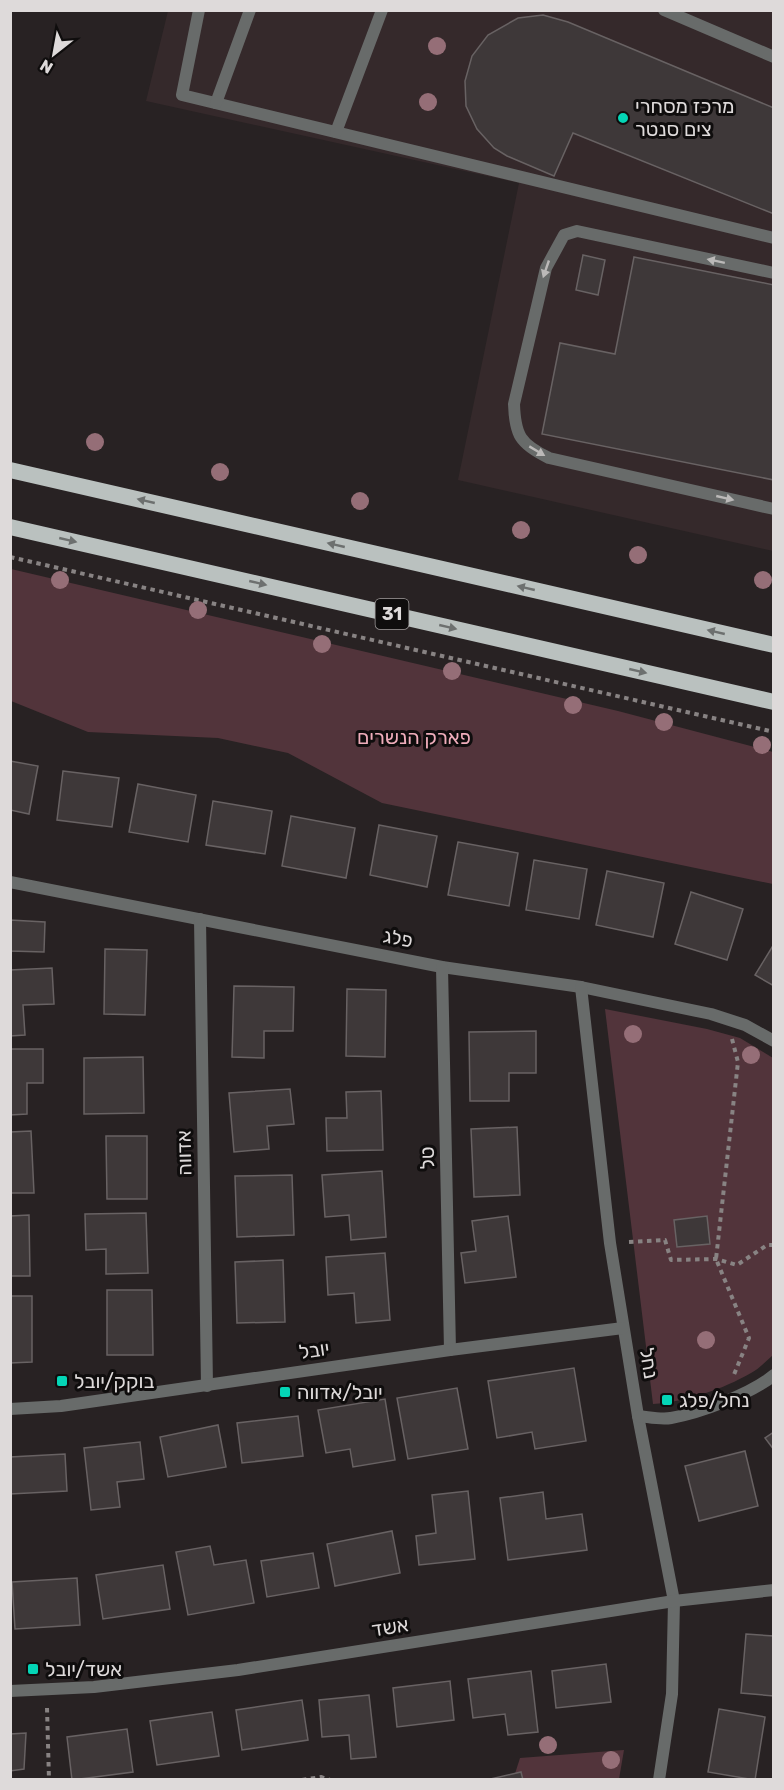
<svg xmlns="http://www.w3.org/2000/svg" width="784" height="1790" viewBox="0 0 784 1790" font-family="Rubik,'Noto Sans Hebrew',sans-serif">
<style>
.built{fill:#35292b}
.green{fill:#52343b}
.building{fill:#3e3839;stroke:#686263;stroke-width:1.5}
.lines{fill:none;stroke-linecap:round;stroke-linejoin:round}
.path{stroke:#888383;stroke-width:4;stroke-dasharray:4.5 4.5;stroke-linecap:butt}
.service{stroke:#686b6a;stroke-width:12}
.minor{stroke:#686b6a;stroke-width:12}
.tertiary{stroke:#686b6a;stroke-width:12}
.trunk{stroke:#bac1bf;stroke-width:16}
.tree{fill:#956e77}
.oneway{fill:#bbb9b8}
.oneway2{fill:#6d706f}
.poi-dot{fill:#04d5b6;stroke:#0f0d0d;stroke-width:2}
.labels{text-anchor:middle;stroke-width:6;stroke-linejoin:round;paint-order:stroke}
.shield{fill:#0f0d0d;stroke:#a09c9c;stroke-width:1.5}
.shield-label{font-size:18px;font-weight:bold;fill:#dedada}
.poi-label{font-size:20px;fill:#dedada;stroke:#0f0d0d;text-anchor:start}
.park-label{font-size:20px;fill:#efadbb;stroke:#0f0d0d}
.street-label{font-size:20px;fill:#dedada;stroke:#0f0d0d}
</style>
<rect width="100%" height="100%" fill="#282223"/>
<polygon class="built" points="168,11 773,11 773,551 458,480 519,183 146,101"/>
<g class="green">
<polygon points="11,569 618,711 773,752 773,884 382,803 288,753 218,738 88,732 11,701"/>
<path d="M 605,1009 L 707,1029 L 740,1038 L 773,1058 L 773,1355 C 766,1361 759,1369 751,1373 C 723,1389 686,1402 653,1404 Z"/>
<polygon points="624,1750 619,1779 513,1780 520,1758"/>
</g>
<g class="building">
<polygon points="543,15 568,22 774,108 774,214 573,133 554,176 507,156 494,148 477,129 466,106 465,81 472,56 488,35 518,18"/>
<polygon points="583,255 605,260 598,295 576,290"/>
<polygon points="634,257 774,285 774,480 542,434 560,343 615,354"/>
<polygon points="10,761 38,766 29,814 10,810"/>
<polygon points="63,771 119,778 112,827 57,820"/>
<polygon points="138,784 196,795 188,842 129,832"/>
<polygon points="213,801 272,811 265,854 206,845"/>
<polygon points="291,816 355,828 346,878 282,866"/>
<polygon points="379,825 437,836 427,887 370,875"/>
<polygon points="458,842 518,853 509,906 448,895"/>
<polygon points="534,860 587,869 579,919 526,910"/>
<polygon points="607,871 664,883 653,937 596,925"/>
<polygon points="691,892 743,909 727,960 675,944"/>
<polygon points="10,920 45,922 44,952 10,951"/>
<polygon points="774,944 774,986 755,975"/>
<polygon points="105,949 147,950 145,1015 104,1014"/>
<polygon points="52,968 54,1004 23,1005 25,1035 10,1036 10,970"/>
<polygon points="234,986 294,987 293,1031 264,1031 264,1058 232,1057"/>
<polygon points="347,989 386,990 385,1057 346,1056"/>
<polygon points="536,1031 536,1073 509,1073 509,1101 470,1101 469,1032"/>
<polygon points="10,1049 43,1049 43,1083 27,1083 27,1114 10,1115"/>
<polygon points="143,1057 144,1113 84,1114 84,1058"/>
<polygon points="290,1089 294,1124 267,1126 269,1149 234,1152 229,1093"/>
<polygon points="381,1091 383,1150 327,1151 326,1118 347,1118 346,1092"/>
<polygon points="517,1127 520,1195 474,1197 471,1129"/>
<polygon points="31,1131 34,1193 10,1193 10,1132"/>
<polygon points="106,1136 147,1136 147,1199 107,1199"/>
<polygon points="382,1171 386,1237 351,1240 349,1215 325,1217 322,1175"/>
<polygon points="292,1175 294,1235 237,1237 235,1176"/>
<polygon points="146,1213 148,1273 106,1274 106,1249 86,1250 85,1214"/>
<polygon points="29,1215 30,1276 10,1276 10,1216"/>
<polygon points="508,1216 516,1277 465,1283 461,1253 476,1251 472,1221"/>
<polygon points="707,1216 710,1244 677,1247 674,1220"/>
<polygon points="385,1253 390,1320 356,1323 354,1293 328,1295 326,1257"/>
<polygon points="283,1260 285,1322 237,1323 235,1262"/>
<polygon points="107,1290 152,1290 153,1355 107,1355"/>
<polygon points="10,1296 32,1296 32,1362 10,1363"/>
<polygon points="574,1368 586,1441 535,1449 532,1432 497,1438 488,1381"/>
<polygon points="457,1388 468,1449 408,1459 397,1398"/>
<polygon points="385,1399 395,1460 353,1467 350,1449 326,1453 318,1410"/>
<polygon points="298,1416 303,1456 242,1463 237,1423"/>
<polygon points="218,1425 226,1467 168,1477 160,1437"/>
<polygon points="774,1432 774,1450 765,1438"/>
<polygon points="140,1442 144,1479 117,1482 120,1507 91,1510 84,1448"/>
<polygon points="745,1451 758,1506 699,1521 685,1466"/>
<polygon points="65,1454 67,1491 10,1494 10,1457"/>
<polygon points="468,1491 475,1559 419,1565 416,1536 436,1533 432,1495"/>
<polygon points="543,1492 546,1519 582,1514 587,1550 508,1560 500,1498"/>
<polygon points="392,1531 400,1573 335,1586 327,1544"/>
<polygon points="210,1546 214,1565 246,1560 254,1603 188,1615 176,1552"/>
<polygon points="313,1553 319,1588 267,1597 261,1561"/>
<polygon points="163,1565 170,1609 103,1619 96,1575"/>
<polygon points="77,1578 80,1625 15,1629 12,1582"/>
<polygon points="746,1634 774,1636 774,1696 741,1693"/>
<polygon points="606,1664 611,1702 556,1708 552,1671"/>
<polygon points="531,1671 538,1732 508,1735 505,1714 473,1718 468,1679"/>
<polygon points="450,1681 454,1720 397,1727 393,1688"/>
<polygon points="369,1695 376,1757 351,1759 349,1735 322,1737 319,1700"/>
<polygon points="302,1700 308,1740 242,1750 236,1710"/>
<polygon points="719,1709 765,1717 755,1780 708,1772"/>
<polygon points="212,1712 219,1756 157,1765 150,1721"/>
<polygon points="127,1729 133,1772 72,1780 67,1737"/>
<polygon points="26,1733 24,1769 10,1771 10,1734"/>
<polygon points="521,1772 523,1780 490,1780 490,1779"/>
</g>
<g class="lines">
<g class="path">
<polyline points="10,557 774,732"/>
<polyline points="732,1039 738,1062 716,1259 749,1338 733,1377"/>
<polyline points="629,1242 665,1240 671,1260 716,1259 737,1265 767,1245 774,1245"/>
<polyline points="47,1708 49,1780"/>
<polyline points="302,1780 321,1777 330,1780"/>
</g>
<g class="service">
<polyline points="199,10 182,95 774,238"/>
<polyline points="664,10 774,57"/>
<polyline points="216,103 250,10"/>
<polyline points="336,132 382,10"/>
<path d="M 774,273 L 577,231 L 564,235 L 546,268 L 514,404 C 515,435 520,444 549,458 L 774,509"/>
</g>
<g class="minor">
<polyline points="10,882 442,967 581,987 711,1014 745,1025 774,1041"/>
<polyline points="200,919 207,1386"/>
<polyline points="442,967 450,1350"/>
<polyline points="581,987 610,1243 638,1416 674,1601 672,1694 659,1780"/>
<polyline points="10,1409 61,1406 450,1350 623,1328"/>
<path d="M 638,1416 C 649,1417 661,1420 671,1418 C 700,1413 751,1394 774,1375"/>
</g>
<polyline class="tertiary" points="10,1691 94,1687 238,1670 674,1601 774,1590"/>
<g class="trunk">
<polyline points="10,470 774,645"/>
<polyline points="10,527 774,702"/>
</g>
</g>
<g class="tree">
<circle cx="437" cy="46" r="9"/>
<circle cx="428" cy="102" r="9"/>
<circle cx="95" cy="442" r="9"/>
<circle cx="220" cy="472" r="9"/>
<circle cx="360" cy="501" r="9"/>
<circle cx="521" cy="530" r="9"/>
<circle cx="638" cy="555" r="9"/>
<circle cx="60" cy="580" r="9"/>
<circle cx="763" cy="580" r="9"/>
<circle cx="198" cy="610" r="9"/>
<circle cx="322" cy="644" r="9"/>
<circle cx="452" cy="671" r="9"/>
<circle cx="573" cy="705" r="9"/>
<circle cx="664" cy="722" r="9"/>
<circle cx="762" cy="745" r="9"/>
<circle cx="633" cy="1034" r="9"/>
<circle cx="751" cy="1055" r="9"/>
<circle cx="706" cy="1340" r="9"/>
<circle cx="548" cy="1745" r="9"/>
<circle cx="611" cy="1760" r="9"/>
</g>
<defs><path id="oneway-solid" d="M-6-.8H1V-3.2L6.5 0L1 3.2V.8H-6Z" transform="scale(1.5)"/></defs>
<g class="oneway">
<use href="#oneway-solid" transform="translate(716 261) rotate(-168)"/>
<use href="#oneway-solid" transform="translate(546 269) rotate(109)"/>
<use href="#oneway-solid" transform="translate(537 451) rotate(31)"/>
<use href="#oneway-solid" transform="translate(725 498) rotate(13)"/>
</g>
<g class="oneway2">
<use href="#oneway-solid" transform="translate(146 501) rotate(-167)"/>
<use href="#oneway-solid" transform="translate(68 540) rotate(13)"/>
<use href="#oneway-solid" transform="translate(336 545) rotate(-167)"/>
<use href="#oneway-solid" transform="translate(258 583) rotate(13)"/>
<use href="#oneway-solid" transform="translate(526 588) rotate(-167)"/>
<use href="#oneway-solid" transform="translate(448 627) rotate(13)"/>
<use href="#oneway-solid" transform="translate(716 632) rotate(-167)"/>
<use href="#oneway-solid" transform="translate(638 671) rotate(13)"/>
</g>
<g class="poi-dot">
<circle cx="623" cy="118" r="6"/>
<rect x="56" y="1375" width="12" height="12" rx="3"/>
<rect x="279" y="1386" width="12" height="12" rx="3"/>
<rect x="661" y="1394" width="12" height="12" rx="3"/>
<rect x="27" y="1663" width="12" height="12" rx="3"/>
</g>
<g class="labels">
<rect class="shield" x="375.5" y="599" width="33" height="30" rx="4.5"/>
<g class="shield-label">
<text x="392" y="620">31</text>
</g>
<g class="poi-label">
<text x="635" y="113">מרכז מסחרי<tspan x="635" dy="23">צים סנטר</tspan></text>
<text x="74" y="1388">בוקק/יובל</text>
<text x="297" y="1399">יובל/אדווה</text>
<text x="679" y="1407">נחל/פלג</text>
<text x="45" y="1676">אשד/יובל</text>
</g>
<g class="park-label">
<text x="414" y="744">פארק הנשרים</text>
</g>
<g class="street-label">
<text transform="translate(398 938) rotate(11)" y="7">פלג</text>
<text transform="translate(184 1153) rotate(-91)" y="7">אדווה</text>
<text transform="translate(427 1158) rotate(-91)" y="7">טל</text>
<text transform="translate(314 1350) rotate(-8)" y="7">יובל</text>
<text transform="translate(649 1363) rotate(81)" y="7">נחל</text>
<text transform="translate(390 1627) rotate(-9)" y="7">אשד</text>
</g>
</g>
<rect width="784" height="1790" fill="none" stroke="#dedada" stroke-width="24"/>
<g transform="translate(54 54) rotate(211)" stroke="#0f0d0d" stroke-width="4.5" paint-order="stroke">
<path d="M0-4.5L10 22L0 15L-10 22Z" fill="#dedada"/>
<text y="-9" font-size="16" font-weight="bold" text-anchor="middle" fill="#dedada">N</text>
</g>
</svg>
